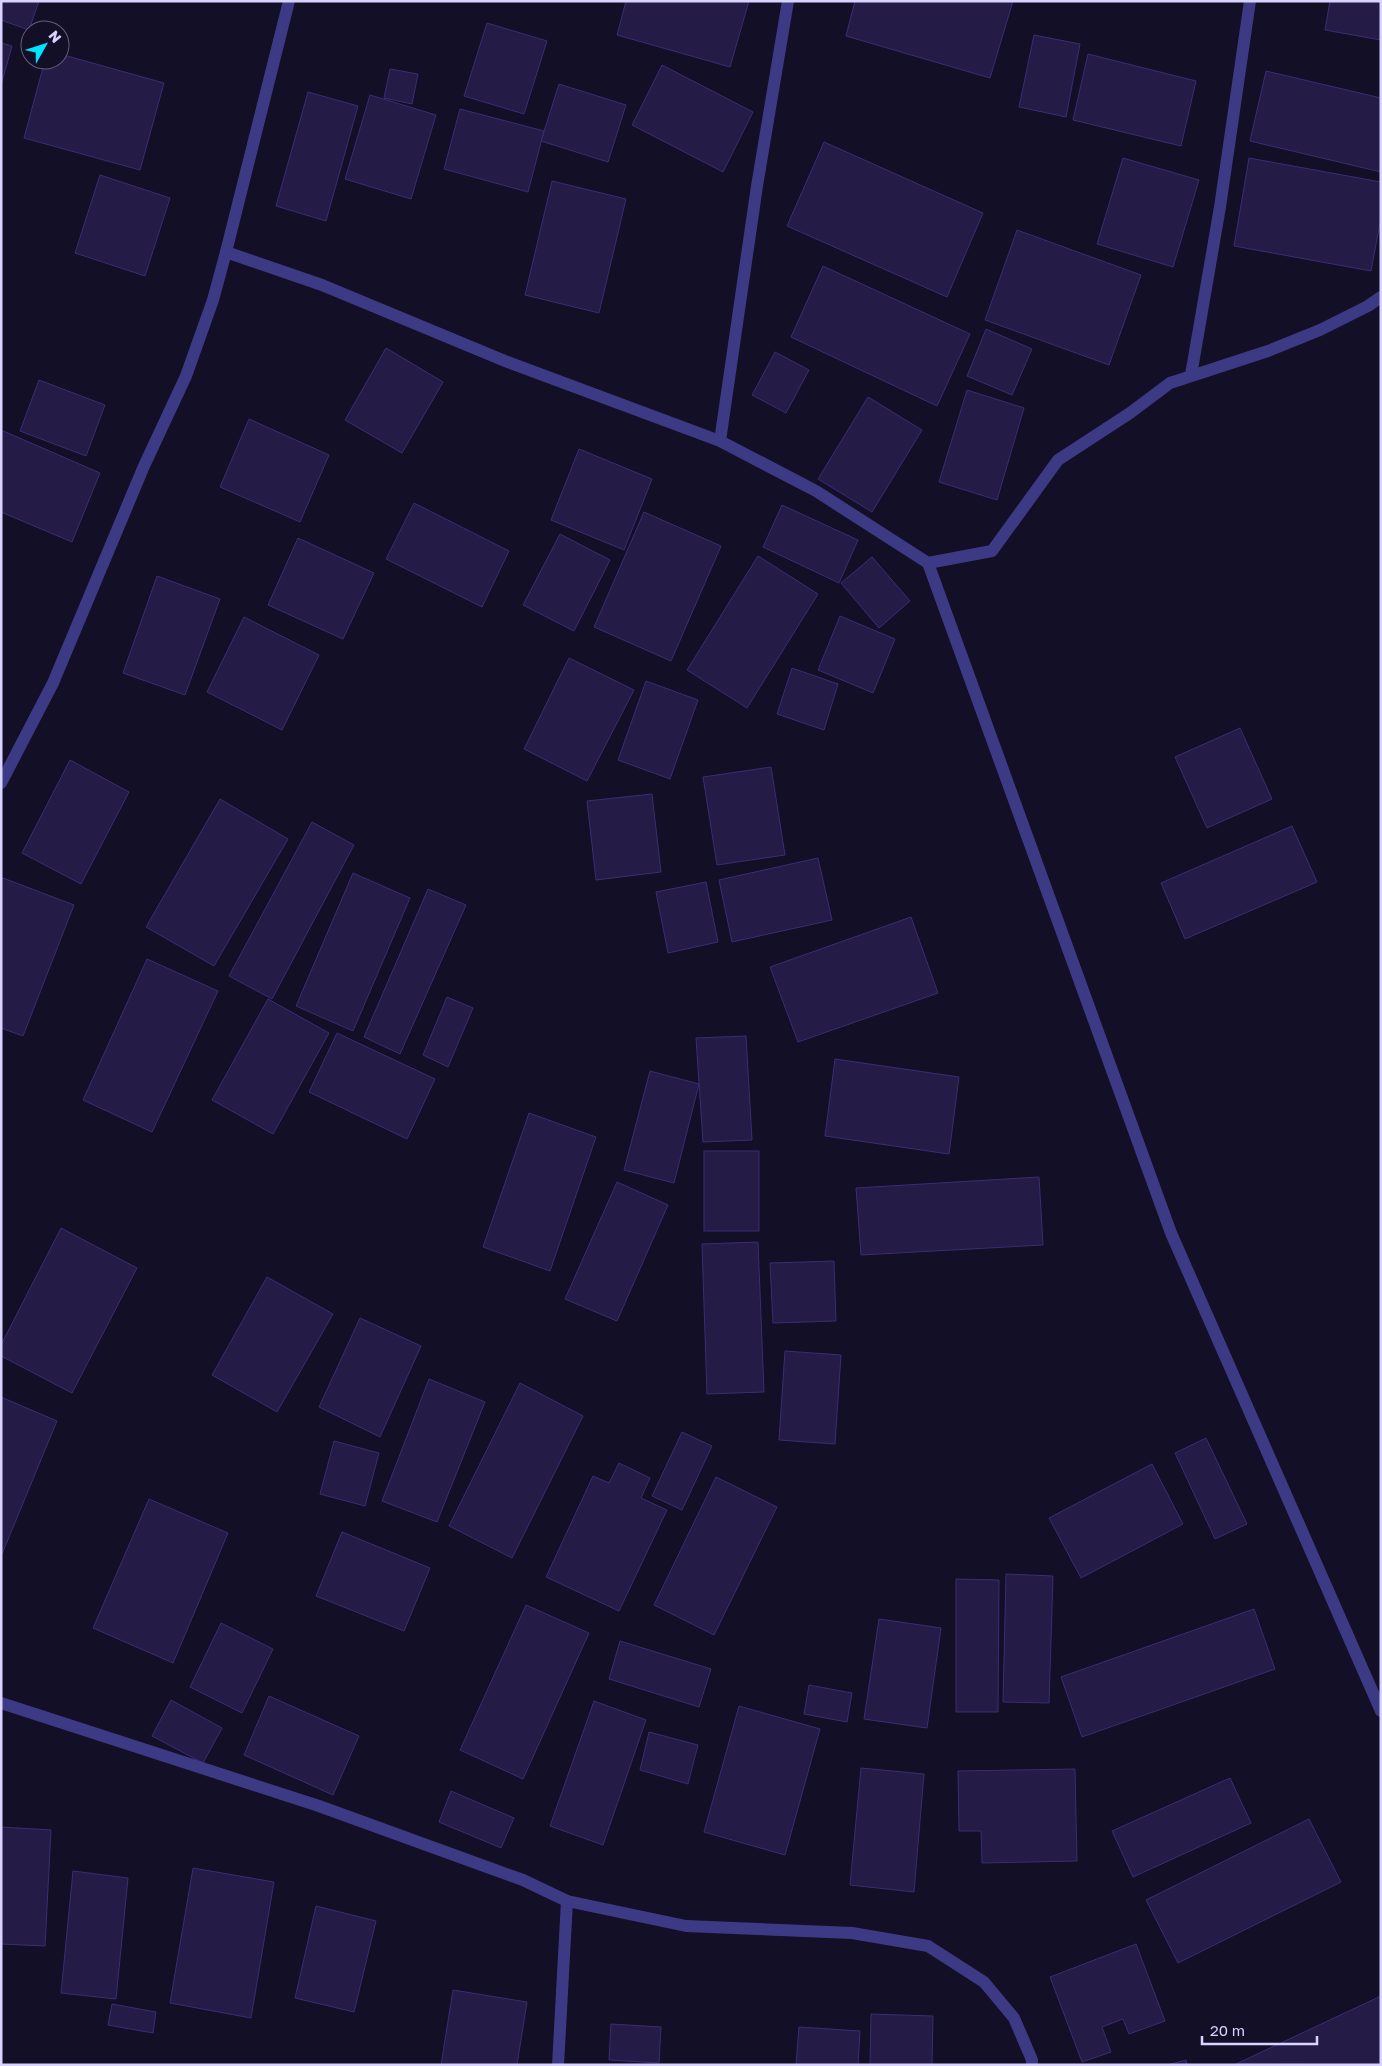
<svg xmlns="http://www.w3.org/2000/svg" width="1382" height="2066" viewBox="0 0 1382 2066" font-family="'Golos Text',sans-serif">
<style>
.building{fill:#241b47;stroke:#3b2d73}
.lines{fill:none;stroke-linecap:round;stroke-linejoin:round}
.minor{stroke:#3d3a85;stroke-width:12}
</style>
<rect width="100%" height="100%" fill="#130f26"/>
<g class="building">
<polygon points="1,1 39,1 29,30 1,20"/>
<polygon points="626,1 749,1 730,67 617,35"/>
<polygon points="855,1 1013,1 990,78 846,36"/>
<polygon points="1330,1 1381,1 1381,40 1325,30"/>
<polygon points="487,23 547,41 524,114 464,96"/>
<polygon points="1034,35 1080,44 1066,117 1019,107"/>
<polygon points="1,43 12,46 1,85"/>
<polygon points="60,54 164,83 140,170 24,138 45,60 60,60"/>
<polygon points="1088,54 1196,81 1181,146 1073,120"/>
<polygon points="662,65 753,112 723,172 632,125"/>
<polygon points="390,69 418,74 412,104 384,98"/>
<polygon points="1266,71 1381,98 1381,172 1250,141"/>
<polygon points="559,84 626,105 608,162 541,141"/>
<polygon points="308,92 358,106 326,221 276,206"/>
<polygon points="370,95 436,115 411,199 345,179"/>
<polygon points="460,109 544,131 528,192 444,169"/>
<polygon points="824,142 983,213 947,297 787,226"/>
<polygon points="1123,158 1199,180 1173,267 1097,244"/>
<polygon points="1249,158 1381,182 1381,218 1371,271 1234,246"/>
<polygon points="100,175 170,198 145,276 75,253"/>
<polygon points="552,181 626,199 599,313 525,295"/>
<polygon points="1017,230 1141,275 1109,365 985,320"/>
<polygon points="823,266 970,334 937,406 791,337"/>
<polygon points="986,329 1032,349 1012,395 967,376"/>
<polygon points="386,348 443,382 402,453 345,420"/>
<polygon points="775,352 809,370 786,413 752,395"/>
<polygon points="39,380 105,405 86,456 20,431"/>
<polygon points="967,390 1024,408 997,500 939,482"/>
<polygon points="868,397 922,430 872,512 818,479"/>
<polygon points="249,419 329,455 300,522 220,487"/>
<polygon points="1,430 100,473 72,542 1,512"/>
<polygon points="579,449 652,479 624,550 551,520"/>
<polygon points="414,503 509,551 482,607 386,559"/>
<polygon points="782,505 858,540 839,583 763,547"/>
<polygon points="644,512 721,546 671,661 594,627"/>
<polygon points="560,534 610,560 574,631 523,605"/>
<polygon points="298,538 374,573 343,639 268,605"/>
<polygon points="758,556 818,594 747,708 687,670"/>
<polygon points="872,557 910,601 879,628 841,583"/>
<polygon points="157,576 220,599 185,695 123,673"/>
<polygon points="840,616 895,639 873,693 818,670"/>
<polygon points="244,617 319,655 282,730 207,692"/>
<polygon points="569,658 634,690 587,781 524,749"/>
<polygon points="792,668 838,684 824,730 777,714"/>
<polygon points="646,681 698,700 670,779 618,760"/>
<polygon points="1240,728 1272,799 1207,828 1175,757"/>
<polygon points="70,760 129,792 81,884 22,853"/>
<polygon points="771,767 785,855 717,865 703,777"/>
<polygon points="652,794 661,872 596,880 587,801"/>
<polygon points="220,799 288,839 214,966 146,927"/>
<polygon points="312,822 354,845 272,999 229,976"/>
<polygon points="1292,826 1317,882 1185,939 1161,883"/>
<polygon points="818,858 832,920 732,942 719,880"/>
<polygon points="353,873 410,898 353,1031 296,1006"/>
<polygon points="3,878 74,905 23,1036 1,1028 1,882"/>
<polygon points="706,882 718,942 668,953 656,892"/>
<polygon points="428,889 466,905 400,1054 364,1037"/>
<polygon points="911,917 938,993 798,1042 770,967"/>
<polygon points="147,959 218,991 152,1132 83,1100"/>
<polygon points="447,997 473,1008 448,1067 423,1055"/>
<polygon points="268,999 329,1033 273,1134 212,1100"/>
<polygon points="337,1033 435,1079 407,1139 309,1092"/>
<polygon points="746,1036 752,1140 703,1142 696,1038"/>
<polygon points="835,1059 959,1077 949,1154 825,1136"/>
<polygon points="650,1071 699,1084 674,1183 624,1170"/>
<polygon points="529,1113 596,1137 550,1271 483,1247"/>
<rect x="704" y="1151" width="55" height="80"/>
<polygon points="1039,1177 1043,1245 861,1255 856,1188"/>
<polygon points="617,1182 668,1205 617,1321 565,1299"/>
<polygon points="61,1228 137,1268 72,1393 1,1356 1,1345"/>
<polygon points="758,1242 764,1392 707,1394 702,1244"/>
<polygon points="834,1261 836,1321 773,1323 770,1263"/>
<polygon points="267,1277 333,1314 277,1412 212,1375"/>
<polygon points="360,1318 421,1346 380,1437 319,1407"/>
<polygon points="785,1351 841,1355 835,1444 779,1440"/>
<polygon points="429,1379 485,1402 437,1522 382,1501"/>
<polygon points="520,1383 583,1416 512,1558 449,1526"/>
<polygon points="1,1397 57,1421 2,1554 1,1554"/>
<polygon points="682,1432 712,1446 682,1510 652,1496"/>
<polygon points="1206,1438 1247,1524 1215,1539 1175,1453"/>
<polygon points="334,1441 379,1453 365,1506 320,1494"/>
<polygon points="619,1463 650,1478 641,1498 667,1510 619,1611 546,1577 593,1476 609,1483"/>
<polygon points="1152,1464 1183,1524 1081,1578 1049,1518"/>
<polygon points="716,1477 777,1507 714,1635 654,1605"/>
<polygon points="149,1499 228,1533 173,1663 93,1628"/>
<polygon points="342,1532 430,1568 404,1631 316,1596"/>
<polygon points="1006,1574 1053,1576 1049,1703 1003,1702"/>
<polygon points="956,1579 999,1580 998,1712 956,1712"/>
<polygon points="526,1605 589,1633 523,1779 460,1750"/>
<polygon points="1254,1609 1275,1669 1082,1737 1061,1677"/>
<polygon points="879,1619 941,1628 927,1728 864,1719"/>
<polygon points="221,1623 273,1649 242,1713 190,1687"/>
<polygon points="620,1641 711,1669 699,1707 609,1679"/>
<polygon points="809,1685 852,1693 847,1722 804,1714"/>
<polygon points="269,1696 359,1736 333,1795 244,1755"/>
<polygon points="171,1700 222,1728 203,1763 152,1736"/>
<polygon points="594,1701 646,1720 603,1845 550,1826"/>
<polygon points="739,1706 820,1729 785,1855 704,1832"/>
<polygon points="649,1732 698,1745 688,1784 640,1770"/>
<polygon points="861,1768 924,1774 914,1892 850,1885"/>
<polygon points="1075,1769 1077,1861 982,1863 981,1831 959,1831 958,1771"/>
<polygon points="1230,1778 1251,1823 1133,1877 1112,1831"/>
<polygon points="451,1791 514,1818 501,1848 439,1822"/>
<polygon points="1309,1819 1341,1882 1178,1963 1146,1900"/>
<polygon points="1,1827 51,1830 45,1946 1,1944"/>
<polygon points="193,1868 274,1882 251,2018 170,2003"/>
<polygon points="73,1871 128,1878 116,1999 61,1993"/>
<polygon points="316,1906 376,1921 354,2012 295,1998"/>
<polygon points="1136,1944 1165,2021 1129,2034 1123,2019 1102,2027 1111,2052 1082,2062 1050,1977"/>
<polygon points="453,1990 527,2002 517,2065 441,2065"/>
<polygon points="1381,1996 1381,2065 1236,2064"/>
<polygon points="112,2004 156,2012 153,2033 108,2025"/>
<polygon points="871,2014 933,2016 932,2065 870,2065"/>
<polygon points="611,2024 661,2027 659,2063 609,2060"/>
<polygon points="799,2027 860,2031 858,2065 796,2065"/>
<polygon points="1186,2060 1187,2065 1167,2065"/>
</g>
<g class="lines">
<g class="minor">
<polyline points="226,252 322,285 505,361 720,441 816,491 928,563 1171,1233 1381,1711"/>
<polyline points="1191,375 1220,207 1250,1"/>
<polyline points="720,441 757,186 788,1"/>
<polyline points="928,563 992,551 1058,460 1130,413 1170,383 1268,351 1320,330 1368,306 1381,297"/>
<polyline points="1,783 53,683 144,466 186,376 213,300 226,252 289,1"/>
<polyline points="1,1703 319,1806 523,1880 567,1901 686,1926 852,1933 928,1946 984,1982 1014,2018 1032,2060 1032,2065"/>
<polyline points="558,2065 567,1901"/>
</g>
</g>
<rect width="1382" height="2066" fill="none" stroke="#d9d4ff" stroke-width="5"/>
<g transform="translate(45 45) rotate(51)"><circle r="24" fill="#130f26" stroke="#625e7d"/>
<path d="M0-4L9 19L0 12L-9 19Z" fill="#00e5ff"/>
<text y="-8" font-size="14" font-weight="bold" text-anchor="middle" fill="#d9d4ff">N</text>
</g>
<path d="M1202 2036v8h115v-8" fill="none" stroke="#d9d4ff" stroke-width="2.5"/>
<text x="1210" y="2036" font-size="15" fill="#d9d4ff" stroke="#130f26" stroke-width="4" paint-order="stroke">20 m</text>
</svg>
